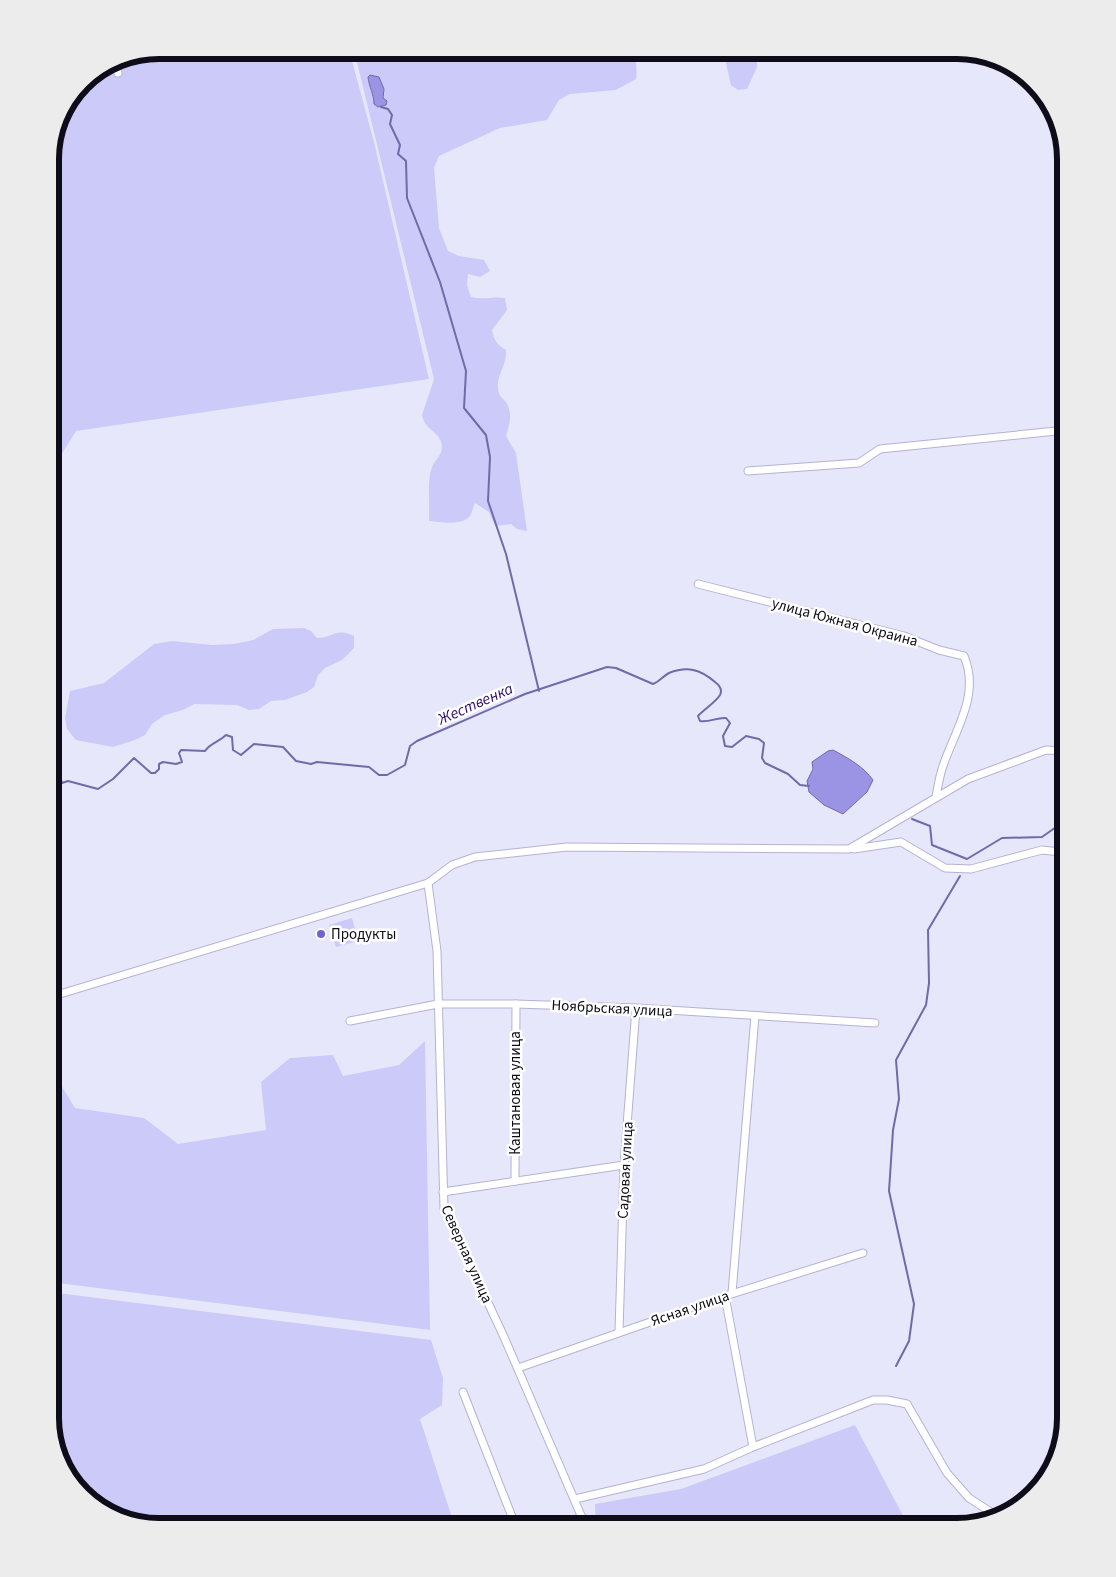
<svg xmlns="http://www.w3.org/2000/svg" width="1116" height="1577" viewBox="0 0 1116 1577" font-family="'Source Sans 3',sans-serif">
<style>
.green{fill:#cccaf9}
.water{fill:#9b94e5;stroke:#706ba8}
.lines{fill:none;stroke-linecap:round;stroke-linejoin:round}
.stream{stroke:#706ba8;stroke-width:2}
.street-casing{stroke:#b3b2d4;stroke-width:9}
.street{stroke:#fff;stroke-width:7}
.poi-dot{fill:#735fd9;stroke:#fff;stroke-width:2}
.labels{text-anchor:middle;stroke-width:5;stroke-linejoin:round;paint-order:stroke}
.street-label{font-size:15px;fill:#0d0c18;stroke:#fff}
.poi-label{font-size:15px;fill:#0d0c18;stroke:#fff;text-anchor:start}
.water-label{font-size:16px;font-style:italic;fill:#2b0e6e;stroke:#fff}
.rim{fill:none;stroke:#0d0c18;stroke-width:6}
</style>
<rect width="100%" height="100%" fill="#e7e7fc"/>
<g class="green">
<polygon points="159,50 349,50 374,142 429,379 76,431 50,473 50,151 61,110 87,77 117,58"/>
<path d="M 354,50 L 637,50 C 634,59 638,69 636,79 L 616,90 L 570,94 L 559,100 L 547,120 L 500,128 L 439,156 L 434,168 L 439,228 L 448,251 L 459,256 L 484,260 L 490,271 L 480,277 L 468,274 L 467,285 L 471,297 C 483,300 493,296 505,298 L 507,310 L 492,330 C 494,340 497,345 506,350 C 507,366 496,376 498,388 C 498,397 504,398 507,404 C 513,414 509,426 506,436 L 516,453 L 527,531 L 517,529 L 511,524 L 495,526 L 489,512 L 475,503 C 473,507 472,514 469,517 C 460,526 440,522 429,521 C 430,505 427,485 431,470 C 434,459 445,455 441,442 C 437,430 425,430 422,415 L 434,379 Z"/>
<polygon points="723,50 757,50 757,67 747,89 738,90 731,85"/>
<path d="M 304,628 L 311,631 L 317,638 C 333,638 336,627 354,636 L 354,648 L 342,660 L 325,668 L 318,675 L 314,687 L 307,692 L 285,700 L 271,701 L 259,709 L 249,710 L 237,705 L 194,704 L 183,710 L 165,715 L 152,724 L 145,735 L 135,740 L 113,747 L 76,740 L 67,729 L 65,718 L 70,691 L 104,683 L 154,644 L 172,641 L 212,645 L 234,644 L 253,640 L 273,629 Z"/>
<polygon points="352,918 358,941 336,947 329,925"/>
<polygon points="425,1041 430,1330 50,1282 50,1067 75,1108 144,1118 178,1144 266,1130 261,1082 290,1058 333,1055 343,1076 399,1065"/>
<polygon points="50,1292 431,1340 443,1378 442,1405 420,1419 455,1527 152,1527 104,1512 65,1473 50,1418"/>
<polygon points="855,1425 909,1527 596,1527 595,1504 681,1489"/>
</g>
<g class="water">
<path d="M 370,75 L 379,77 L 384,89 L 383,98 L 387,101 L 386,105 L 378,107 L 374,104 C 374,94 369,87 368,77 Z"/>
<path d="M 833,750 C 848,758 864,767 873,780 L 867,792 L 843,814 L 824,805 L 809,792 L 807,781 L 813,769 L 812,762 L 828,751 Z"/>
</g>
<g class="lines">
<g class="stream">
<polyline points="381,107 388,109 392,115 390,124 400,145 398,154 406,161 407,198 440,282 466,371 464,408 486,435 490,457 488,501 506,554 539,691"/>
<path d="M 50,763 L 56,764 L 62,783 L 68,781 L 98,789 L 113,779 L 134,758 L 151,773 L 155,773 L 159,769 L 159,764 L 163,762 L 176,764 L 182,762 L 179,753 L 181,750 L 205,751 C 210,743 219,742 226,735 L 232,737 L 233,750 L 241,755 L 254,744 L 283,747 L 296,761 L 311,764 L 317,762 L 369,767 L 379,775 L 387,775 L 405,765 L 410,746 L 417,741 L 525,694 L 607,667 L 616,668 L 653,684 C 659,682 663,676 669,673 C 687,666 700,669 715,682 C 719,685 723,689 720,695 C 715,703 704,709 698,716 L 700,721 C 709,723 717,717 726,718 L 730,723 L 723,736 L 725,746 L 732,747 L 746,736 L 759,739 L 764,743 L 762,758 L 765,763 L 788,774 L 800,785 L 809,786"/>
<polyline points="912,819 930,826 932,845 967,859 1002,838 1042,837 1066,820"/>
<polyline points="896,1366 909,1341 914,1304 889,1191 893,1130 899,1099 896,1060 926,1005 929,983 928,930 960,876"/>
</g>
<g class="street-casing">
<g id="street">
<polyline points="116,59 118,73"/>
<polyline points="748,471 859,463 880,449 1066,430"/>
<path d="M 698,584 L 904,636 L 939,650 L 964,656 C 980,694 957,727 944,763 C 940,773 938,785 936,797"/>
<polyline points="854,849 901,842 945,868 971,869 1042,850 1060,852 1066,856"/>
<polyline points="428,883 437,951 444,1208 504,1337 586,1527"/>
<polyline points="50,997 428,883 452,865 475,857 567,847 849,849 968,779 1046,750 1066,751"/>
<polyline points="350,1021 438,1004 516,1004 636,1008 875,1023"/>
<polyline points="515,1181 516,1004"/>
<polyline points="443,1192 624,1165"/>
<polyline points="732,1293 755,1016"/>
<polyline points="725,1296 753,1447"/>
<polyline points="619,1332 624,1165 636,1008"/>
<polyline points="518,1368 725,1296 863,1253"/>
<polyline points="463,1392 516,1527"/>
<polyline points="575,1499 704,1469 753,1447 873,1400 887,1400 907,1404 947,1473 969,1498 997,1516"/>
<polyline points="554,1527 582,1517"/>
</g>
</g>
<use href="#street" class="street"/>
</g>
<circle class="poi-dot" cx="321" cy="934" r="5"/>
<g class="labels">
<g class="street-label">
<text transform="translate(845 622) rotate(15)" y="5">улица Южная Окраина</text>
<text transform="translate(612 1008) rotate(3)" y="5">Ноябрьская улица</text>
<text transform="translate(515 1093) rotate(-90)" y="5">Каштановая улица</text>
<text transform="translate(625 1170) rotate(-87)" y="5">Садовая улица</text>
<text transform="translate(467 1254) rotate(66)" y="5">Северная улица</text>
<text transform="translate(690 1308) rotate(-19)" y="5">Ясная улица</text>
</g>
<g class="poi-label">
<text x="331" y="939">Продукты</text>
</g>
<g class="water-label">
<text transform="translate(475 703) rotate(-24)" y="6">Жественка</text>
</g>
</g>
<path d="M0 0H1116V1577H0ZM159 59H957A100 100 0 0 1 1057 159V1418A100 100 0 0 1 957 1518H159A100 100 0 0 1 59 1418V159A100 100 0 0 1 159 59Z" fill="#ececed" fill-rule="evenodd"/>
<path class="rim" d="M159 59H957A100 100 0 0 1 1057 159V1418A100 100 0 0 1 957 1518H159A100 100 0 0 1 59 1418V159A100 100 0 0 1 159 59Z"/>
</svg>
